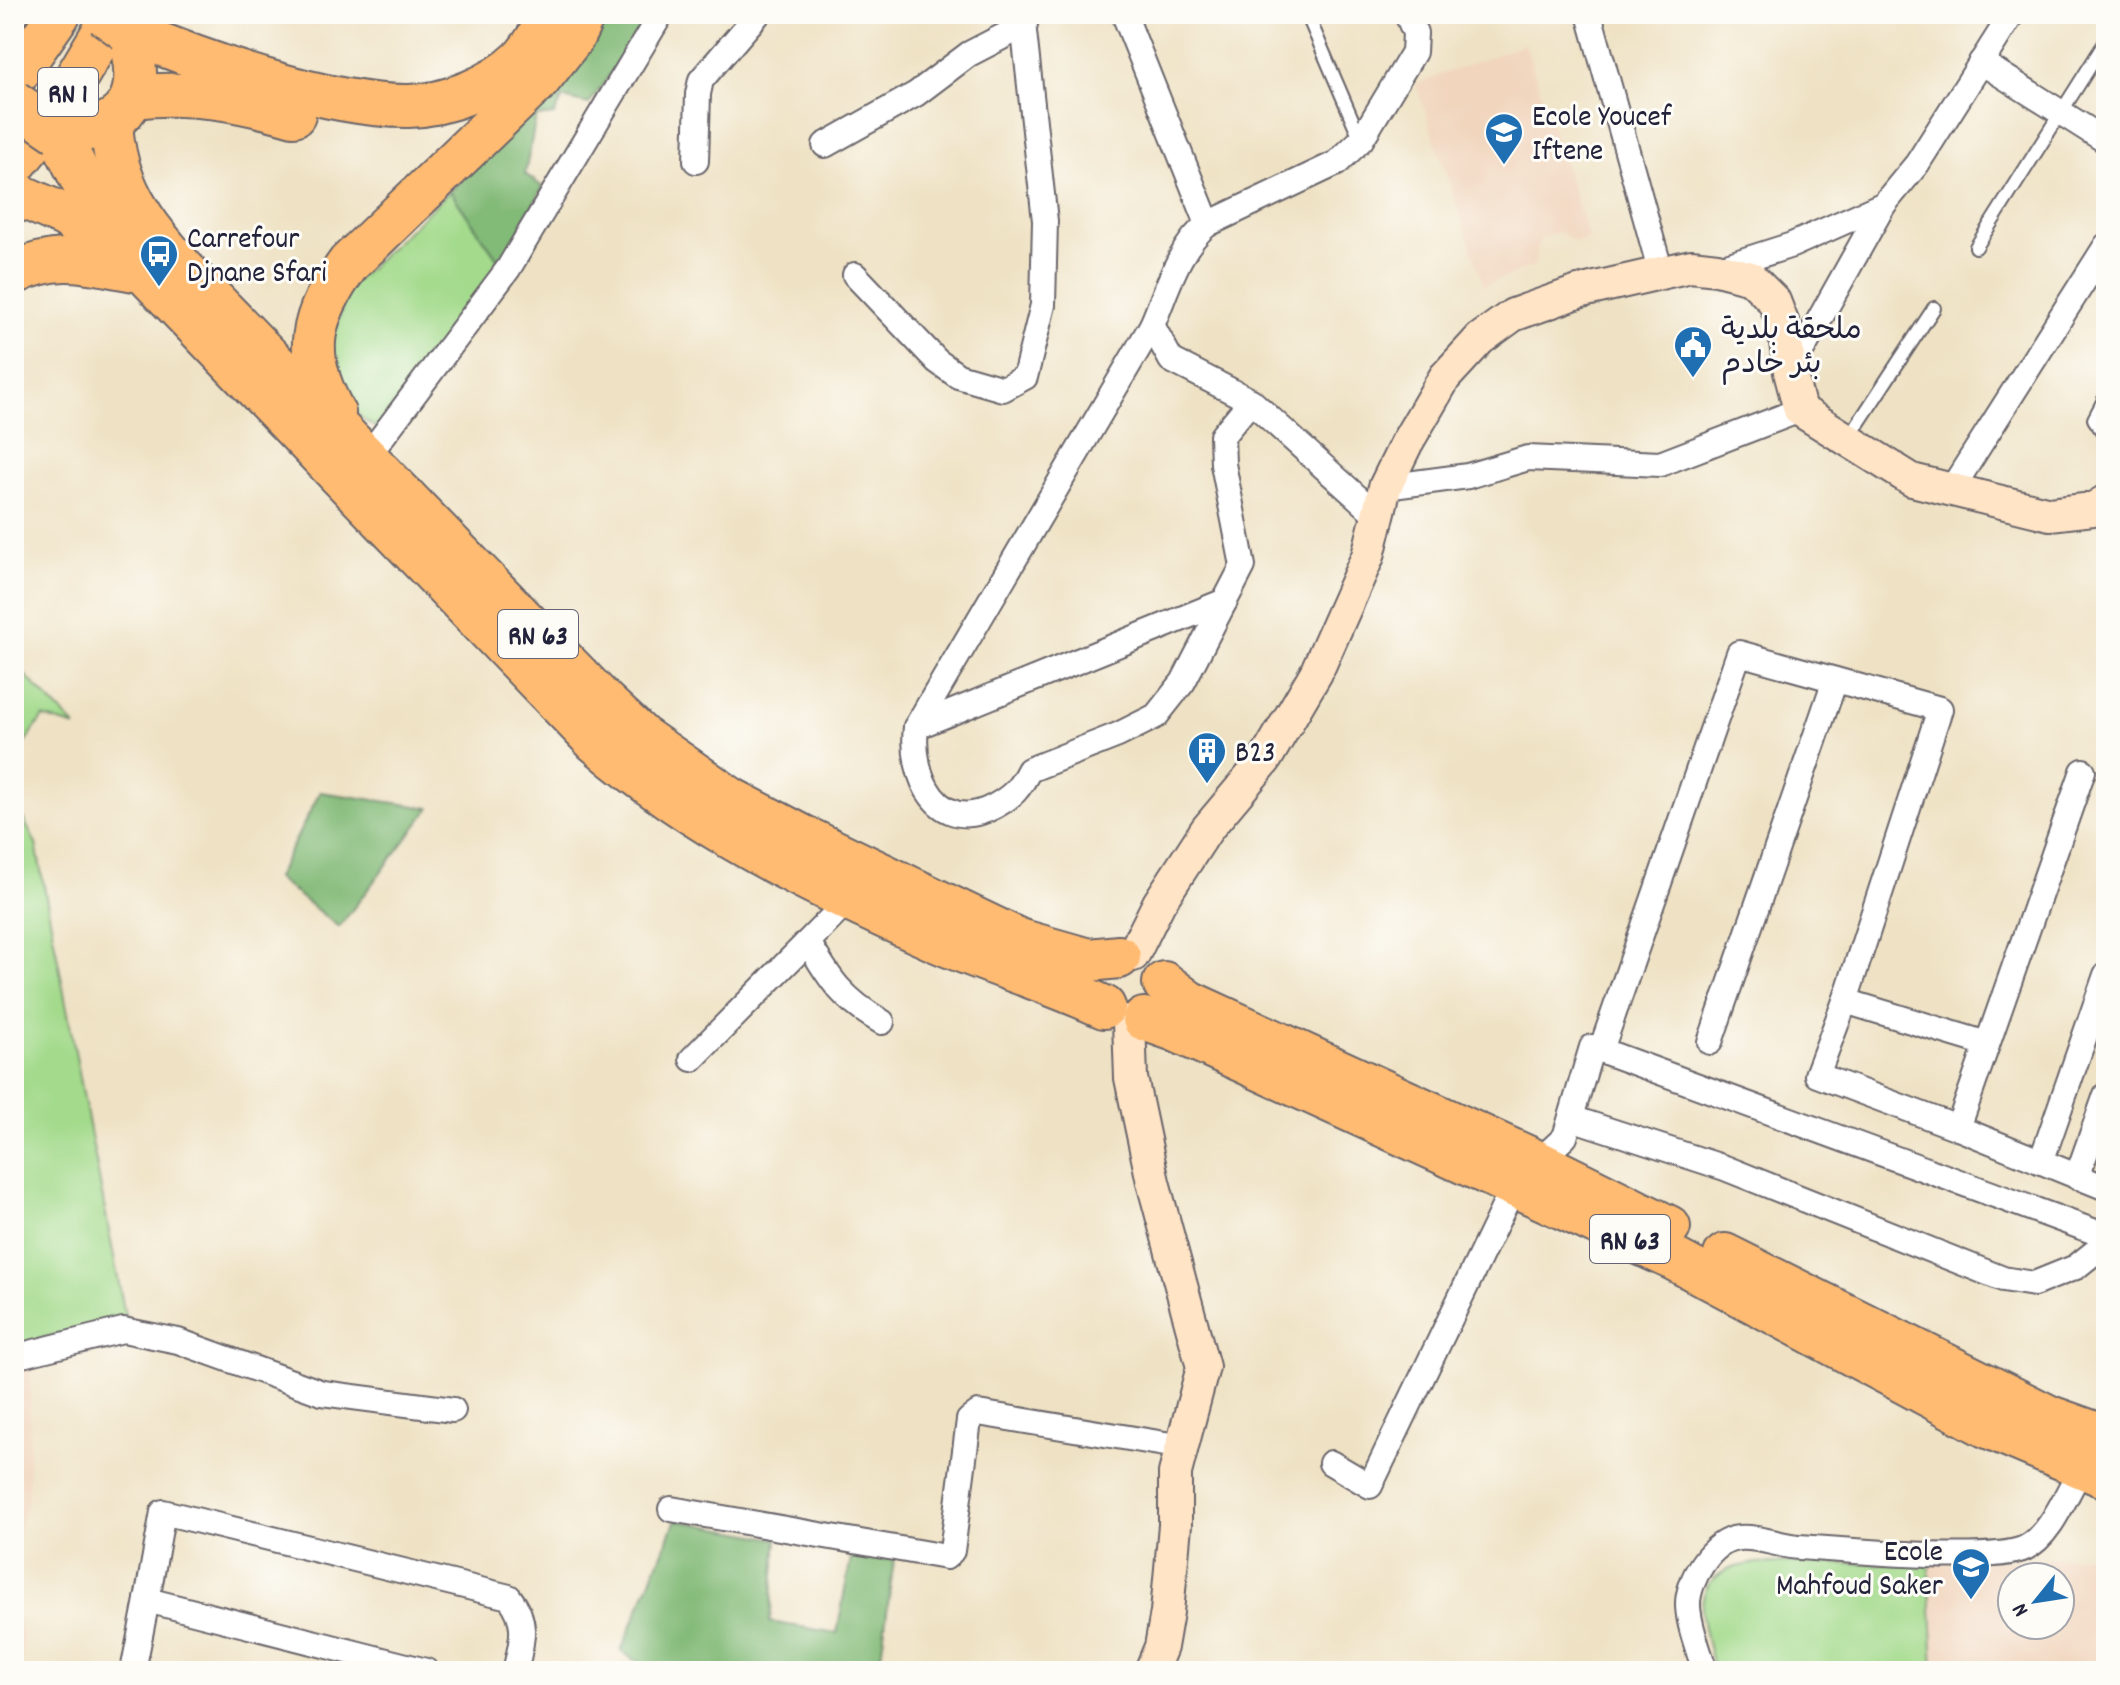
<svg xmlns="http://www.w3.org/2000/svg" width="2120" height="1685" viewBox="0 0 2120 1685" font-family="Dekko,'Playpen Sans Arabic',sans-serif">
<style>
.built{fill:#f1d5bd;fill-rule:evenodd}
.green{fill:#a3da8b;stroke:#627e63;stroke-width:2}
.forest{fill:#82ba77;stroke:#526e59;stroke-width:2}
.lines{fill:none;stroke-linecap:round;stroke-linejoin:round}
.lane-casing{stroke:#6a656b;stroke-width:16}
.street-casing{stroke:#6a656b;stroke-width:28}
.secondary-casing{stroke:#6a656b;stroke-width:36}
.highway-casing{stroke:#6a656b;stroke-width:46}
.lane{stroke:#fff;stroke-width:12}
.street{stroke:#fff;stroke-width:24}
.secondary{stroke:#ffe4c6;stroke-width:32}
.highway{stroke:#ffbb71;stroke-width:42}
.highway-bridge-casing{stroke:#6a656b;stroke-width:46;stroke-linecap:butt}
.highway-bridge{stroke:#ffbb71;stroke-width:42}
.labels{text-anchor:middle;stroke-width:6;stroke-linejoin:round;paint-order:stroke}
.shield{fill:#fdfcf7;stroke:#646373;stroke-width:2}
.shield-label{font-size:28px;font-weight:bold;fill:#22223b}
.poi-label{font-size:30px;fill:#22223b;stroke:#fdfcf7;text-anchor:start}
</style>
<rect width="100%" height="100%" fill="#fdfcf7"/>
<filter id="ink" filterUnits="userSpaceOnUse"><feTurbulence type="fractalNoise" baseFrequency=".0125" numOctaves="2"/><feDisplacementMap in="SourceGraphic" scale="16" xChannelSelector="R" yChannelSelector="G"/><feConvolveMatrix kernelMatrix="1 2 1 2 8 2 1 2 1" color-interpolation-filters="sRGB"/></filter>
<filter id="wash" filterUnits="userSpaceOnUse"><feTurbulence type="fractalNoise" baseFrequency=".006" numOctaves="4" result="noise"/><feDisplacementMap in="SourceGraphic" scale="32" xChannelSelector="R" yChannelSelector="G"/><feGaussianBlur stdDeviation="1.8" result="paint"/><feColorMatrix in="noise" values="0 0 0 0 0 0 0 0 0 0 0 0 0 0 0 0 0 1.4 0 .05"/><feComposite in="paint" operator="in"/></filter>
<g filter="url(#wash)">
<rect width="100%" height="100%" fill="#efe2c4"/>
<g class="built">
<polygon points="1525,44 1589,239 1575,242 1560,232 1540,239 1534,266 1484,286 1416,84"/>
<polygon points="31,1356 28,1498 14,1547 14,1359"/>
<path d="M 2106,1555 L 2106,1671 L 1934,1671 L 1929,1564 ZM 2012,1577 L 2060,1577 L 2060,1625 L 2012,1625 Z"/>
<polygon points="14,1603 23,1635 22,1671 14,1671"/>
</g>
<g class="green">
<path d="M 450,191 L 502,265 L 378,428 C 353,419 339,386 325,364 L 348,288 Z"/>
<polygon points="14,664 76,727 43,717 14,758"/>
<polygon points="14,800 36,844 125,1316 14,1346"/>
<path d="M 1758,1563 L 1929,1564 L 1934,1671 L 1714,1671 C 1701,1617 1682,1571 1758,1563 Z"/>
</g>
<g class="forest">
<path d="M 605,14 L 653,14 L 589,104 L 563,98 L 554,115 L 536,117 L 525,174 L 543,187 L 502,265 L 450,191 C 500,141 580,80 605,14 Z"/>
<polygon points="320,792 430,808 339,927 276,878"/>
<polygon points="676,1520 777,1539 770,1622 837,1633 852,1552 894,1560 879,1671 652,1671 621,1651"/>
</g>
</g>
<g filter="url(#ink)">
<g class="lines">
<g class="lane-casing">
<g id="lane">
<polyline points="1307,14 1361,140"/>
<polyline points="1976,247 2106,41"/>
<polyline points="2106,396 2094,419 2106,437"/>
<polyline points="1848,439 1934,308"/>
</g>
</g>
<g class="street-casing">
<g id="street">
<polyline points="1124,14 1208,224"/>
<polyline points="1589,14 1661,273"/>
<polyline points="1981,62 2106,141"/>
<polyline points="825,145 916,94 969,54 1025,25"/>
<polyline points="696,161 698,94 701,80 758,14"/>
<polyline points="1717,269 1792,245 1884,204 1917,164 2012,14"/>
<polyline points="855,275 937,361 958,376 1003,389 1025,377 1043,305 1045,221 1022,14"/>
<polyline points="1152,325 1171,360 1251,401 1379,517"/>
<polyline points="1790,372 1884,204"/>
<path d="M 1251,401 L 1222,436 L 1223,464 L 1243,566 L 1183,682 L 1156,716 L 1118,735 L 1029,770 C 1020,788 1013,796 995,806 C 938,837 910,776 916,727 L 1152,325 C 1167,291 1178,247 1208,224 L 1337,163 L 1361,140 L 1414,52 L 1415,33 L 1407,14"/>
<polyline points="367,457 508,269 661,14"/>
<polyline points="1385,487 1468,476 1528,458 1660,464 1800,410"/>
<polyline points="1951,490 2106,246"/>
<polyline points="916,727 1225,601"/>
<polyline points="2083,771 1958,1128 2106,1188"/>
<path d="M 808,942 C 830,980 843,1000 882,1022"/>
<polyline points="1845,1001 1987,1044"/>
<polyline points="1710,1042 1835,680"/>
<polyline points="1601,1050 1739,653 1940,709 1845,1001 1817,1075 1958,1128"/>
<polyline points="692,1059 851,898"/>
<polyline points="1571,1118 1725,1168 2003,1279 2034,1284 2076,1267 2106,1243"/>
<polyline points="1538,1162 1565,1137 1592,1047 2106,1236"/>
<polyline points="2041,1162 2106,975"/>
<polyline points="2077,1177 2106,1095"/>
<polyline points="14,1357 123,1330 178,1341 322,1393 453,1410"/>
<polyline points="1331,1463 1370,1486 1514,1186"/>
<polyline points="671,1509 946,1557 952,1551 969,1420 978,1413 1183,1447"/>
<path d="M 147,1600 L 163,1512 L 509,1597 C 529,1622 522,1642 515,1671"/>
<polyline points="133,1671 147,1600 426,1671"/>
<path d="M 1705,1671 C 1699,1651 1689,1627 1688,1606 C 1687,1580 1712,1540 1739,1538 C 1758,1536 1780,1546 1799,1547 C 1843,1550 1991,1564 2025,1548 C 2051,1536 2067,1492 2081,1469"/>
</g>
</g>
<g class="secondary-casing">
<g id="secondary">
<polyline points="1133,955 1159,903 1207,829 1265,760 1316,673 1368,556 1385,487 1406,444 1445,377 1480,339 1513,315 1578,292 1691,266 1717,269 1751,278 1774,301 1784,327 1790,372 1800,410 1912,480 2050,514 2093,509 2106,501"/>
<polyline points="1129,1022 1131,1078 1153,1182 1203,1367 1175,1473 1175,1525 1167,1612 1161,1647 1151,1671"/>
</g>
</g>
<g class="highway-casing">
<g id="highway">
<path d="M 126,30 C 149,95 130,132 58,132 L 96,209 L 144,272 L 596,742 C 695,828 815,886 935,940 C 990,964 1049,981 1104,1007"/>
<path d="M 126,30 C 202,62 327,107 409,106 C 447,105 494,86 521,60 C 533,48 543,28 552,14"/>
<polyline points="14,78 59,14"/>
<path d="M 134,97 C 189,90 241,100 294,115"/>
<path d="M 111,121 C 114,187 143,222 185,271 L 598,696 L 642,737 L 731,799 L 802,836 L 1019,940 L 1089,960 L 1119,957"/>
<polyline points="14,165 51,120 114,14"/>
<polyline points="14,193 66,216 113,250"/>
<path d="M 14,273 C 60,251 87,262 135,270"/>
<path d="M 334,413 C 301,354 310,316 349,263 L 539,80 L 573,37 L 584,14"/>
<polyline points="1164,983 1189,1002 1538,1162 1669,1227"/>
<polyline points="1144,1019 1175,1030 1672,1258 1986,1426 2106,1477"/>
<polyline points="1725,1255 2050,1417 2106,1437"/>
</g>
</g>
<use href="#lane" class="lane"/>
<use href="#street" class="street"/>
<use href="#secondary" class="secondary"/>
<use href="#highway" class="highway"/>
<g class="highway-bridge-casing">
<g id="highway-bridge">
<polyline points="104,14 126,30"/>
<polyline points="14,102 58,132"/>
</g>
</g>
<use href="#highway-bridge" class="highway-bridge"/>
</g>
</g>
<defs>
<g id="school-pin" transform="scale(2)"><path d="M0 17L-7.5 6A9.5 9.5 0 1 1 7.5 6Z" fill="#1f6fb2" stroke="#fdfcf7"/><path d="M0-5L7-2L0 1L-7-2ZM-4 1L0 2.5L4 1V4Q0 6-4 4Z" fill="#fff"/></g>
<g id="bus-pin" transform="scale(2)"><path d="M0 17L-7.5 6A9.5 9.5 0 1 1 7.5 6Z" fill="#1f6fb2" stroke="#fdfcf7"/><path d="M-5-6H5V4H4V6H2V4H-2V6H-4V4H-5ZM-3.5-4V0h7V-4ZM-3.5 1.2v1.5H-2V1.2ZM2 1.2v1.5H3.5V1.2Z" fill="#fff"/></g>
<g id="civic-pin" transform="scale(2)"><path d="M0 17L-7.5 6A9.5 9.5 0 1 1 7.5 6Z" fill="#1f6fb2" stroke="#fdfcf7"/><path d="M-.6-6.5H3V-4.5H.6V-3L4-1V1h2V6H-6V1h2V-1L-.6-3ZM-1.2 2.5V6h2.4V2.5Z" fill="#fff"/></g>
<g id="building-pin" transform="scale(2)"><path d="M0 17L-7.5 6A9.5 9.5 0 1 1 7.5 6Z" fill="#1f6fb2" stroke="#fdfcf7"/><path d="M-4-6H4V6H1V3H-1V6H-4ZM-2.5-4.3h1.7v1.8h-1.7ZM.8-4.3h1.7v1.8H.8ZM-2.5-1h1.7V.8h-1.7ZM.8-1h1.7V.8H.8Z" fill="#fff"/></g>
</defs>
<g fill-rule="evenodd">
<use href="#school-pin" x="1504" y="132"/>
<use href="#bus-pin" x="159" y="254"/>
<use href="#civic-pin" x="1693" y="345"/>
<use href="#building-pin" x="1207" y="751"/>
<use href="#school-pin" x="1971" y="1567"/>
</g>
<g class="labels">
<g class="shield">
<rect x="38" y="68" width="60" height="48" rx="6"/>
<rect x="498" y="610" width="80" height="48" rx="6"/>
<rect x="1590" y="1215" width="80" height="48" rx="6"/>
</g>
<g class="shield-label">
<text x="68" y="102">RN 1</text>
<text x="538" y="644">RN 63</text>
<text x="1630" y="1249">RN 63</text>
</g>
<g class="poi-label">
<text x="1532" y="125">Ecole Youcef<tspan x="1532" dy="34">Iftene</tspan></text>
<text x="187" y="247">Carrefour<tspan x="187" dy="34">Djnane Sfari</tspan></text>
<text x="1721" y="338">ملحقة بلدية<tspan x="1721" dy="34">بئر خادم</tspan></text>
<text x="1235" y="761">B23</text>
<text x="1943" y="1560" text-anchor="end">Ecole<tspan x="1943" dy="34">Mahfoud Saker</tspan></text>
</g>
</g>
<rect width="2120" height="1685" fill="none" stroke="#fdfcf7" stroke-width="48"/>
<g transform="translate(2036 1601) rotate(240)"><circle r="38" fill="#fdfcf7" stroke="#a5a5ac" stroke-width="2"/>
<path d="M0-6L14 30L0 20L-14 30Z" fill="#1f6fb2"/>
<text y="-12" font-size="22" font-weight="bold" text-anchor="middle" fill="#22223b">N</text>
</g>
</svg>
